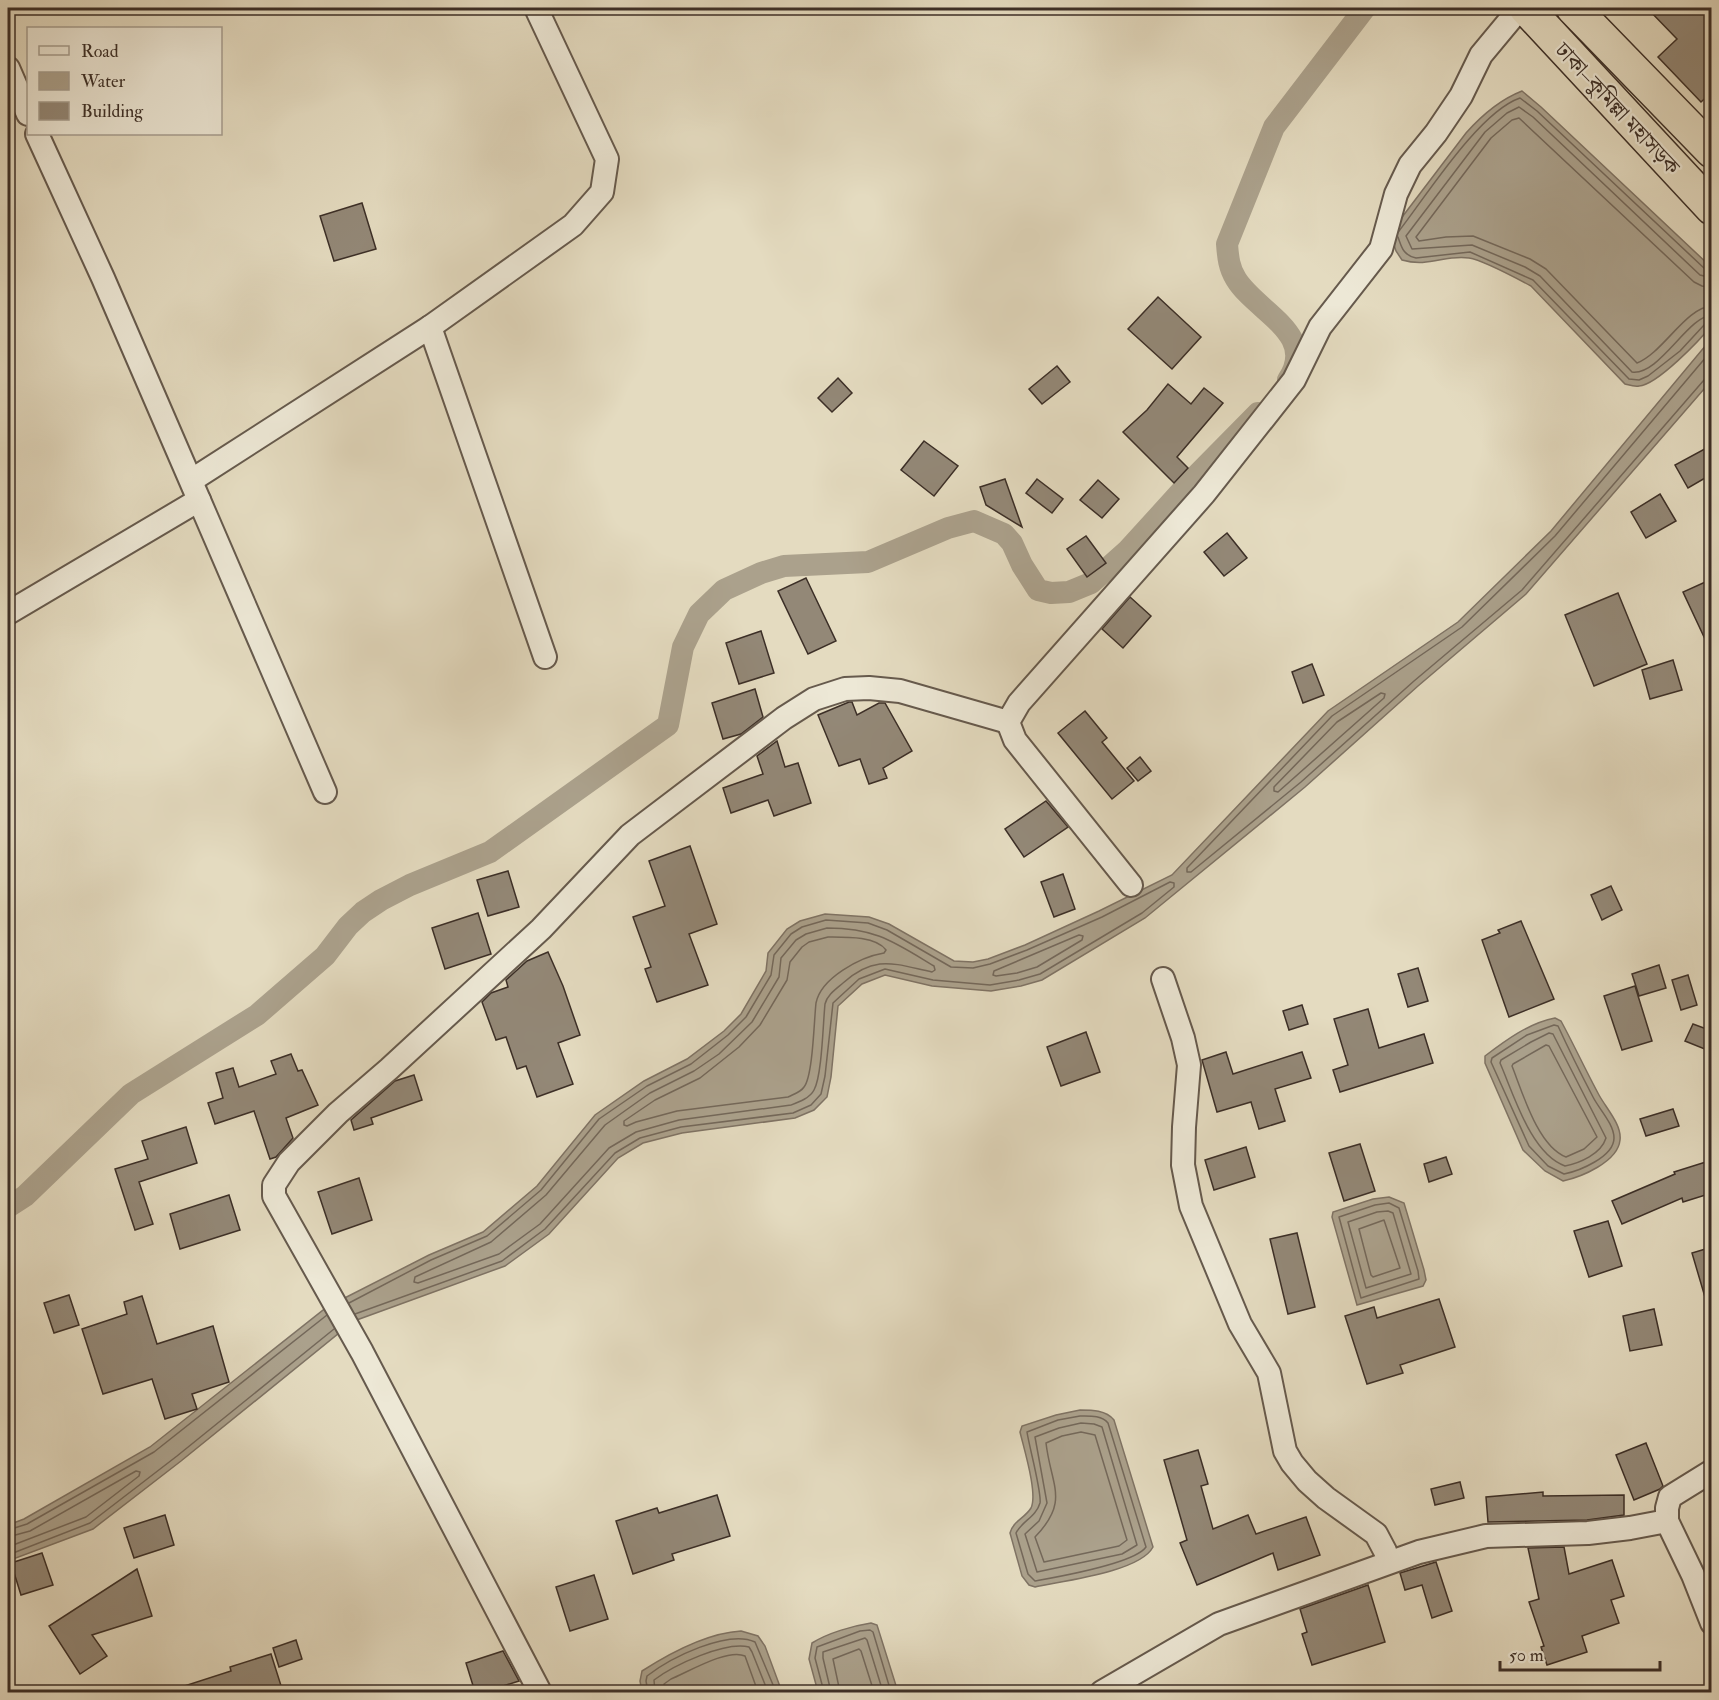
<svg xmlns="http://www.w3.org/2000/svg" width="1719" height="1700" viewBox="0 0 1719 1700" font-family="'IM FELL Double Pica','Noto Serif Bengali',serif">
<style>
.water{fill:#aba18c;stroke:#7f7364;stroke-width:1.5}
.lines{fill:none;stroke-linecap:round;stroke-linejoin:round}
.shore{stroke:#74685a;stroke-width:1.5}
.canal{stroke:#aba18c;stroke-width:22}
.building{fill:#938877;stroke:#3c2f27;stroke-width:1.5}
.minor-casing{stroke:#665a4d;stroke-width:26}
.highway-casing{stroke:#3c2f27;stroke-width:36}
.minor{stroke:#ede8d6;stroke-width:22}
.highway{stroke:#e4dbc0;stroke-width:33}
.labels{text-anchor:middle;stroke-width:4.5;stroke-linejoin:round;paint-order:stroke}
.street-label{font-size:22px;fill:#3c2f27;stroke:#ede8d6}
</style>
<rect width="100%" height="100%" fill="#e4dbc0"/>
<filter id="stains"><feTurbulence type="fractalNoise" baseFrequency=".00333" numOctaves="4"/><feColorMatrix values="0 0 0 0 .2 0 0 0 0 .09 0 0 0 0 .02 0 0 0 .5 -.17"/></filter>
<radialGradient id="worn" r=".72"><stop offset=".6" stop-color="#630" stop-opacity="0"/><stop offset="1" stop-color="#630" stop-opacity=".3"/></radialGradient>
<g class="water">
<path d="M 1522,91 L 1541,107 L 1711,267 L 1711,326 C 1700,340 1657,385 1639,386 C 1635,387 1629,385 1625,384 L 1531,286 C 1518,279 1482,260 1469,258 C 1446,254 1429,268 1402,260 L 1396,251 L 1390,233 L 1466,133 C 1482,115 1499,100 1522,91 Z"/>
<polygon points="1711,339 1711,381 1526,594 1418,686 1305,787 1145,918 1042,980 1021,986 991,991 932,986 885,975 862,984 838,1006 831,1077 827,1097 814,1110 795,1118 682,1133 643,1143 618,1158 549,1234 505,1266 354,1321 181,1461 93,1529 8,1561 8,1525 24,1519 150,1447 327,1307 429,1255 483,1232 537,1186 595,1115 644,1081 687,1059 724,1031 741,1014 766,971 768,953 787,929 800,921 825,914 869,917 889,924 954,961 973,962 988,959 1025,945 1099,911 1172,875 1328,711 1458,622 1551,531"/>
<path d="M 1555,1018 L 1561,1021 C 1574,1045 1586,1071 1599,1095 C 1606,1108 1622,1125 1620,1140 C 1618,1162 1581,1177 1563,1181 L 1545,1171 L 1523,1150 L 1485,1063 L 1485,1056 C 1506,1040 1529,1023 1555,1018 Z"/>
<polygon points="1389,1197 1404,1203 1424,1270 1426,1280 1423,1286 1357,1305 1332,1217 1333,1212 1373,1199"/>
<path d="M 1080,1410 C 1092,1410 1106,1410 1114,1420 L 1153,1547 C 1140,1572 1062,1581 1035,1587 L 1029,1585 L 1022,1576 L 1010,1533 C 1013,1521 1025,1518 1031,1508 C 1038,1494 1024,1449 1020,1432 L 1022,1426 L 1056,1415 Z"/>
<path d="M 871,1623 L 877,1625 L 898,1692 L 818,1692 L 809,1659 L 812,1643 C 828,1633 852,1626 871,1623 Z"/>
<path d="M 741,1631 L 758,1636 L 765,1646 L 782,1692 L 642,1692 L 640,1681 L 642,1671 C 670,1653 707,1633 741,1631 Z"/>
</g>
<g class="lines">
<g class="shore">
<path d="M 1399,231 C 1427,195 1479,112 1520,98 L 1537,111 L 1705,269 L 1712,271"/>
<path d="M 1398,237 C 1402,248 1403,255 1416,258 L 1470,252 L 1533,280 L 1629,379 L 1639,380 L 1648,376 L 1680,351 L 1705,324 L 1712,322"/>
<path d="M 1712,278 L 1700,275 L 1533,117 L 1519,107 L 1507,113 L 1485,132 L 1406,236 L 1412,249 L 1472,245 L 1525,267 L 1540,276 L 1632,372 C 1659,376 1688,316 1712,315"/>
<path d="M 1712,288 L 1702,286 L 1694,282 L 1519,118 L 1512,120 L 1491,138 L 1416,237 L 1419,241 L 1446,237 L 1473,236 L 1530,259 L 1546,269 L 1637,363 C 1663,353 1686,307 1712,306"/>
<polyline points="1712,350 1555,536 1462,627 1332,716 1187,868 1187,872 1191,872 1301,782 1414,681 1522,590 1704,380 1712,377"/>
<polygon points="1381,693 1385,694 1384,698 1278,792 1274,791 1274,787 1337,722"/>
<path d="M 827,928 C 876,928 894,942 934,966 L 935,970 L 932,972 C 894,964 875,954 843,983 C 836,989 827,995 825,1004 C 823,1023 822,1076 814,1090 C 810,1098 799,1102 791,1105 L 679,1120 L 636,1132 L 609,1148 L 540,1224 L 499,1254 L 418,1283 L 414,1282 L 415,1277 L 491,1242 L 546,1195 L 605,1125 L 650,1093 L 694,1071 L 719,1054 L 752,1022 L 779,977 L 781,958 L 796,940 L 806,934 Z"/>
<polygon points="1079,935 1083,936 1082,940 1037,967 1017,973 996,976 993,975 994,971"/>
<path d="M 828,937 C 845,937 876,936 886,950 L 884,953 C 860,957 821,978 816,1003 C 814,1020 813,1076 804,1087 C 801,1092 794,1094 788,1097 L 677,1111 L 636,1122 L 627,1126 L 624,1125 L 624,1121 L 655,1100 L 700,1078 L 739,1047 L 760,1025 L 787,980 L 790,962 L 802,947 L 809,942 Z"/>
<path d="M 1554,1025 L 1558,1026 C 1569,1050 1581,1074 1593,1097 C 1599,1109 1614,1124 1614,1138 C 1614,1157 1579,1171 1564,1174 L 1548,1166 L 1529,1146 L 1491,1062 L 1492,1058 L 1527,1035 Z"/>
<path d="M 1549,1033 L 1553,1034 L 1606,1138 C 1601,1154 1580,1163 1565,1166 C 1531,1154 1514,1095 1500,1063 L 1501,1060 L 1531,1042 Z"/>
<path d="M 1546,1045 L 1549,1046 L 1597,1137 L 1584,1149 L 1566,1157 C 1538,1146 1523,1094 1512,1066 L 1513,1064 Z"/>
<polygon points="1389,1203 1399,1208 1418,1271 1419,1279 1361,1298 1339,1217 1375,1205"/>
<polygon points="1388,1211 1393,1213 1411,1274 1366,1288 1348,1222 1377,1212"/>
<polygon points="1384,1220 1400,1268 1373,1277 1371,1275 1359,1229"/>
<polyline points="349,1303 431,1260 487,1236 541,1190 599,1119 647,1086 691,1064 728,1035 746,1017 771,975 774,955 791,934 802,927 826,920 868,923 887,930 951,967 973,968 990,964 1027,950 1102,917 1170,882 1174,883 1174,887 1142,913 1040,974 1019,980 990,985 933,980 885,969 859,979 833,1003 825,1076 821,1094 811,1105 793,1113 681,1127 640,1138 615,1153 545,1229 502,1261 355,1314"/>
<path d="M 1080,1416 C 1089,1416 1102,1415 1108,1423 L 1146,1547 C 1134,1564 1057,1577 1035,1581 L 1028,1574 L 1016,1533 C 1022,1521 1036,1517 1040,1503 C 1042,1493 1029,1446 1027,1432 L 1058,1420 Z"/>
<polygon points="1081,1423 1094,1424 1102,1427 1137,1545 1122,1554 1037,1572 1025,1534 1039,1521 1047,1503 1035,1437 1059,1428"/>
<path d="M 1081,1432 L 1095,1435 L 1127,1540 L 1119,1546 L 1044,1562 L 1035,1537 C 1070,1501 1051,1486 1046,1443 L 1062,1436 Z"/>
<polyline points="8,1530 27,1524 154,1452 327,1315"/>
<polyline points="8,1537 30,1531 136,1471 140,1472 139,1476 86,1517 8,1547"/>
<polyline points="8,1555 90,1523 177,1456 334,1329"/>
<path d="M 648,1692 L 646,1681 L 647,1676 C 670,1658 728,1629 755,1642 L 776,1692"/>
<path d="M 655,1692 L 654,1680 C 674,1665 725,1641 749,1647 L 752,1652 L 768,1692"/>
<path d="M 664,1692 L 664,1684 L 671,1679 C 688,1672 728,1648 745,1656 L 758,1692"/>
<polyline points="824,1692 815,1658 817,1647 860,1631 870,1630 873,1632 891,1692"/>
<polyline points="831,1692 823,1658 823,1652 865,1638 867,1640 883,1692"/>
<polyline points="840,1692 833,1659 859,1649 861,1651 874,1692"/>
</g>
<g class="canal">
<path d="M 1288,380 C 1319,334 1256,312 1236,279 C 1229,268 1228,257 1227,244 L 1274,127 L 1365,8"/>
<polyline points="8,1207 25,1196 131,1094 257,1015 325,956 348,926 363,912 381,900 410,885 490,852 668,725 683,647 699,614 724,590 761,573 784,566 868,562 948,528 974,521 1004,534 1012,543 1022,565 1038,590 1051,593 1069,592 1091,583 1128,550 1187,485 1258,413"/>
</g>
</g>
<g class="building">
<polygon points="1647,8 1712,8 1712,92 1701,102 1658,57 1677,39"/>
<polygon points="362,203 376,249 334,261 320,216"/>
<polygon points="1158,297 1201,337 1172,369 1128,329"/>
<polygon points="1057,366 1070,382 1042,404 1029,389"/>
<polygon points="838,378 852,393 832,412 818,398"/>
<polygon points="1168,384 1191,404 1204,388 1223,403 1177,457 1188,468 1174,483 1123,432 1147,410"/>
<polygon points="924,441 958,466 934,496 901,470"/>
<polygon points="1712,445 1712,474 1688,488 1675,465"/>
<polygon points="1005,479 1022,527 986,505 980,487"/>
<polygon points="1037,479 1063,499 1052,513 1026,493"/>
<polygon points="1098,480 1119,499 1102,518 1080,500"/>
<polygon points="1660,494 1676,521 1646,538 1631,512"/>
<polygon points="1227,533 1247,558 1224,576 1204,552"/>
<polygon points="1086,536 1106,563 1087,577 1067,549"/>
<polygon points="806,578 836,641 808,654 778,591"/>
<polygon points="1712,579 1712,654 1683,592"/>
<polygon points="1618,593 1647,664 1594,686 1565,615"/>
<polygon points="1130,597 1151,616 1123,648 1102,629"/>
<polygon points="761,631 774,673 739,684 726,643"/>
<polygon points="1673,660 1682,690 1650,699 1642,670"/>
<polygon points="1312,664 1324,695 1303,703 1292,672"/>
<polygon points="755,689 763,717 741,734 723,739 712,703"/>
<polygon points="849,702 852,702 857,715 879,703 885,703 912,751 883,768 887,778 869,784 860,759 839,766 818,715"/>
<polygon points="1085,711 1107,738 1102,742 1134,781 1112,799 1058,733"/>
<polygon points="777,741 785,767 798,763 811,803 774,816 768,800 731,813 723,788 763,774 757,756"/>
<polygon points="1140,757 1151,771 1138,781 1127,768"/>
<polygon points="1046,801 1068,827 1024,857 1005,829"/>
<polygon points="690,846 717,924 689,934 708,985 657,1002 645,969 651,967 633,917 665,906 649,861"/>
<polygon points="508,871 519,907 488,916 477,880"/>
<polygon points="1063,874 1075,909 1054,917 1041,882"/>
<polygon points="1611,886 1622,910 1602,920 1591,895"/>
<polygon points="478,913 491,954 445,969 432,928"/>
<polygon points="1521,921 1554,999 1509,1017 1482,940 1500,933 1498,930"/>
<polygon points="548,952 563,986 580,1035 558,1043 573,1084 537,1097 526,1066 517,1069 506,1037 496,1040 482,1002 491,993 508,987 506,980 527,961"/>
<polygon points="1659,965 1666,988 1639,996 1632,974"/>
<polygon points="1418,968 1428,1001 1408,1007 1398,974"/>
<polygon points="1688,975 1697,1005 1681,1010 1672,980"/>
<polygon points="1635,986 1652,1041 1622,1050 1604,996"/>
<polygon points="1302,1005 1308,1024 1289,1030 1283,1011"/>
<polygon points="1368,1009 1379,1048 1424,1034 1433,1063 1340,1092 1333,1070 1348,1065 1334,1019"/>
<polygon points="1693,1024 1712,1031 1712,1052 1685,1041"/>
<polygon points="1086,1032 1100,1072 1061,1086 1047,1047"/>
<polygon points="1226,1052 1233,1074 1302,1052 1311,1078 1275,1089 1285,1121 1259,1129 1251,1102 1217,1112 1202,1060"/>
<polygon points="291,1054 298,1071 302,1070 318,1105 286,1118 293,1138 276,1157 270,1159 254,1111 215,1124 208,1103 223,1098 216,1073 233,1068 239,1087 276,1074 271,1061"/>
<polygon points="414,1075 422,1100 371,1118 373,1124 354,1130 351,1120 395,1081"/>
<polygon points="1673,1109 1679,1126 1646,1136 1640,1119"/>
<polygon points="186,1127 197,1163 139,1182 153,1224 135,1230 115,1169 148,1159 142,1141"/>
<polygon points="1360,1144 1375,1191 1344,1201 1329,1153"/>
<polygon points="1246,1147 1255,1177 1214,1190 1205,1160"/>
<polygon points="1446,1157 1452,1174 1429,1182 1424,1164"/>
<polygon points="1712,1160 1712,1193 1683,1202 1682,1198 1622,1224 1612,1201 1675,1174 1674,1172"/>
<polygon points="359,1178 372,1220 332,1234 318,1192"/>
<polygon points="229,1195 240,1230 180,1249 170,1214"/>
<polygon points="1608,1221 1622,1266 1589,1277 1574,1231"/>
<polygon points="1297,1233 1315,1307 1288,1314 1270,1239"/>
<polygon points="1712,1247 1712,1303 1707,1304 1692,1253"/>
<polygon points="69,1295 79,1325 54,1333 44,1303"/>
<polygon points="142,1296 157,1344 213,1326 229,1382 192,1394 197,1409 165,1419 152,1379 103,1394 82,1329 127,1314 124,1302"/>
<polygon points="1439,1299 1455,1347 1400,1365 1403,1373 1367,1384 1345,1316 1374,1307 1377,1318"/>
<polygon points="1654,1309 1662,1345 1630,1351 1623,1316"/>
<polygon points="1646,1443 1663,1486 1660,1489 1634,1500 1616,1455"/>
<polygon points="1198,1450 1208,1484 1201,1486 1213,1529 1248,1515 1256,1534 1306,1517 1320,1555 1278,1570 1273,1553 1197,1585 1180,1543 1187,1540 1164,1460"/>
<polygon points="1460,1482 1464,1498 1435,1505 1431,1489"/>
<polygon points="1543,1492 1543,1496 1624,1495 1624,1515 1587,1520 1488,1522 1486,1497"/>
<polygon points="717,1495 730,1536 672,1554 674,1560 633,1574 616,1521 657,1508 659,1513"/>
<polygon points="165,1515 174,1545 134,1558 124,1528"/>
<polygon points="1564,1547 1569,1574 1612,1560 1624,1596 1611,1600 1619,1623 1582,1636 1587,1652 1547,1665 1541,1647 1544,1646 1529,1602 1539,1599 1528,1548"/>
<polygon points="42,1553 53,1585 21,1595 11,1563"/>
<polygon points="1436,1562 1452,1611 1432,1618 1422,1585 1405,1590 1400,1573"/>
<polygon points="137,1569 152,1616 92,1635 107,1656 80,1674 49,1626"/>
<polygon points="594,1575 608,1619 570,1631 556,1587"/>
<polygon points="1368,1585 1385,1642 1312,1665 1302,1634 1307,1632 1300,1609"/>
<polygon points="296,1640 302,1659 279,1667 273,1648"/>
<polygon points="503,1651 519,1681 484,1692 475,1692 466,1663"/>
<polygon points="271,1654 283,1692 175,1692 175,1689 231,1671 230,1667"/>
</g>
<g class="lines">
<g class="minor-casing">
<g id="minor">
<polyline points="8,68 28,114"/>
<polyline points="430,327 545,657"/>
<polyline points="192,480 430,327 573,225 602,192 607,159 536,8"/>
<polyline points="199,500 325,792"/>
<polyline points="8,613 199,500 103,278 37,134"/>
<polyline points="1131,885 1015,740 1008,722 1019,703 1204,494 1294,380 1320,327 1381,249 1396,194 1410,165 1436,133 1461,96 1481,55 1520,8"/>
<polyline points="1163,979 1183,1038 1189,1065 1184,1127 1183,1165 1191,1206 1240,1324 1269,1373 1285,1451 1292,1463 1307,1481 1326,1498 1376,1534 1385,1551 1389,1562"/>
<polyline points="1712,1471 1670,1497 1667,1508 1667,1521 1693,1575 1712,1623"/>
<polyline points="540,1692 362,1352 274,1196 274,1185 289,1162 338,1113 389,1069 541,929 630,835 784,718 814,699 845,689 869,688 900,691 1008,722"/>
<polyline points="1102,1692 1219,1624 1419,1552 1486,1536 1588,1533 1630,1528 1667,1521"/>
</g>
</g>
<g class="highway-casing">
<g id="highway">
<polyline points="1526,8 1712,208"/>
<polyline points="1573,8 1712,151"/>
</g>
</g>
<use href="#minor" class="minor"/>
<use href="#highway" class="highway"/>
</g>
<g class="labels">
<g class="street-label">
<text transform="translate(1618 108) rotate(47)" y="8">ঢাকা–কুমিল্লা মহাসড়ক</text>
</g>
</g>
<rect width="1719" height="1700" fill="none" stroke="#e4dbc0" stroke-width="30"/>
<rect x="9" y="9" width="1701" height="1682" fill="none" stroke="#3c2f27" stroke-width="3"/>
<rect x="15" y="15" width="1689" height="1670" fill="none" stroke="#3c2f27" stroke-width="1.5"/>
<rect x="27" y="27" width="195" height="108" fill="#ede8d6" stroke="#a69e90" stroke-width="1.5"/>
<rect x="39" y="46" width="30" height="9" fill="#ede8d6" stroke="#a69e90" stroke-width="1.5"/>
<text x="81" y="57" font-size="18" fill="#3c2f27">Road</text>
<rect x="39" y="72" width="30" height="18" fill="#aba18c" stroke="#a69e90" stroke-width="1.5"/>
<text x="81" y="87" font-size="18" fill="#3c2f27">Water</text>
<rect x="39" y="102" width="30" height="18" fill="#938877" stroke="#a69e90" stroke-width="1.5"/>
<text x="81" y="117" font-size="18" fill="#3c2f27">Building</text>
<path d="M1500 1661v9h160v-9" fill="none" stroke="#3c2f27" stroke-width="3"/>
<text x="1509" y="1661" font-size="18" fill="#3c2f27" stroke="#ede8d6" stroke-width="4.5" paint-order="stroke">50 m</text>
<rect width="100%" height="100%" filter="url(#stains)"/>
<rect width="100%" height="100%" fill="url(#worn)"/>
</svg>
